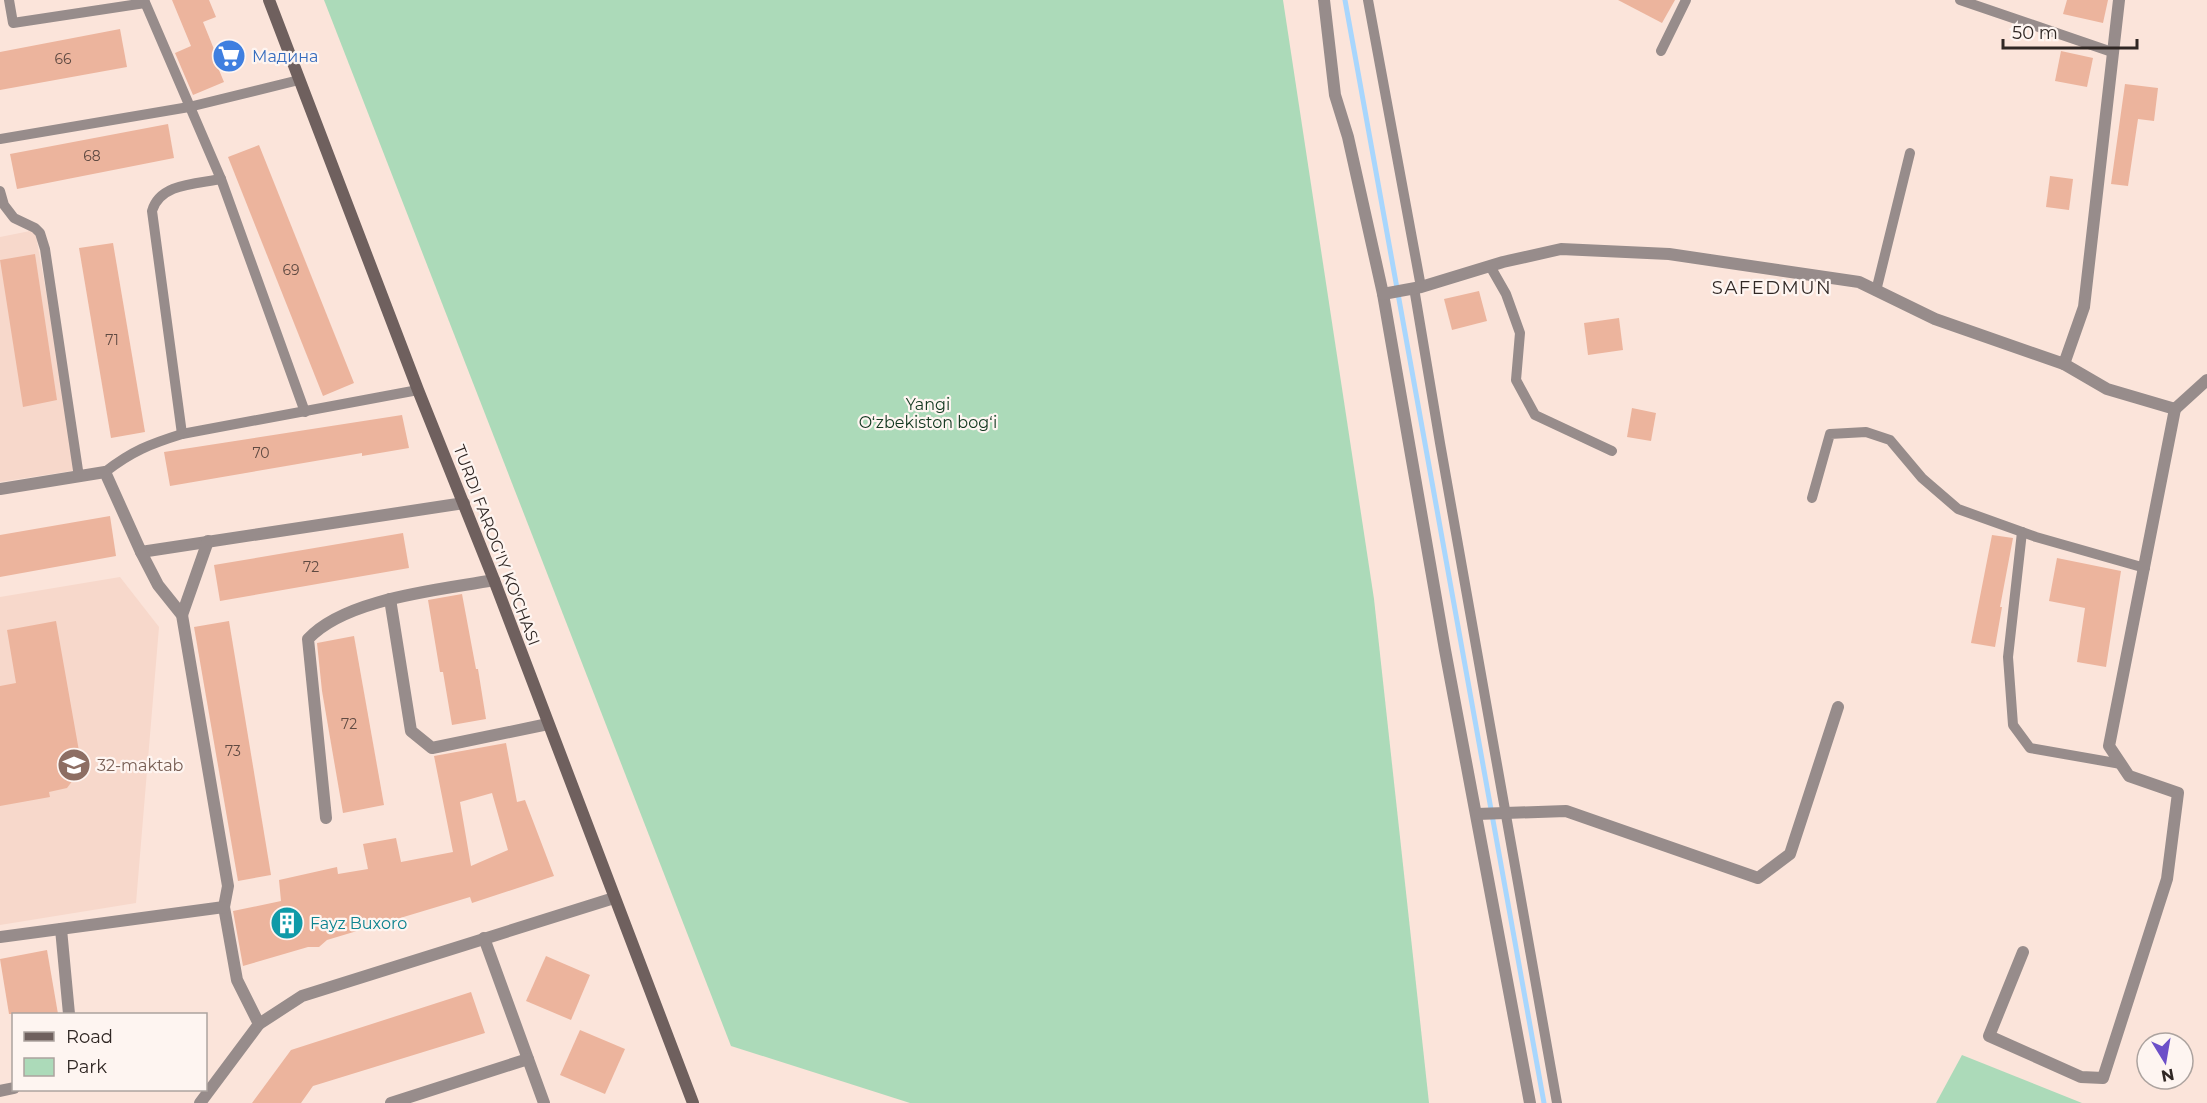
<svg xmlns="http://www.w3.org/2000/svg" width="2207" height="1103" viewBox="0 0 2207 1103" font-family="Montserrat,sans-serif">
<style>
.built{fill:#f7d8cb}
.green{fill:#acdab9}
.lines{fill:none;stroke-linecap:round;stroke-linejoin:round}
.stream{stroke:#a8d6fd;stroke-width:5}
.building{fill:#ecb49d;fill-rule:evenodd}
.service{stroke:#978c8b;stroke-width:10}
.minor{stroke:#978c8b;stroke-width:12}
.secondary{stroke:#6f605e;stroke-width:12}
.labels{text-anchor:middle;stroke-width:4.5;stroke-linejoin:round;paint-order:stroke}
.number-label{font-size:14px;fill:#5f4a42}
.shop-label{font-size:16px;fill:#366cbe;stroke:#fef5f1;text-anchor:start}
.park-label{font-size:16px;fill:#11371f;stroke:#fef5f1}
.street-label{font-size:16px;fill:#302724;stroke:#fef5f1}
.education-label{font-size:16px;fill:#785e54;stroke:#fef5f1;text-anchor:start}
.culture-label{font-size:16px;fill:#0d838f;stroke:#fef5f1;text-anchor:start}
.neighbourhood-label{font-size:18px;letter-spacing:1.5px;fill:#302724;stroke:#fef5f1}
</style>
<rect width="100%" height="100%" fill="#fbe4da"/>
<g class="built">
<polygon points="35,230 78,470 0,482 0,237"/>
<polygon points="120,577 159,627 136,903 0,925 0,597"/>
</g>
<g class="green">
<polygon points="324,0 1283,0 1374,599 1429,1103 910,1103 731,1046"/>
<polygon points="1962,1055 2082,1103 1936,1103"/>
</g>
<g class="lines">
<polyline class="stream" points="1345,0 1544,1103"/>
</g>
<g class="building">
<polygon points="172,0 209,0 216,17 203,22 222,69 219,70 224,82 193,95 175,53 191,46"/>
<polygon points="1618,0 1675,0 1662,23"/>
<polygon points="2067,0 2108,0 2103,23 2063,14"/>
<polygon points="120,29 127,67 0,90 0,52"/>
<polygon points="2061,51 2093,58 2087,87 2055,81"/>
<polygon points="2125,84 2158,88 2154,121 2138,119 2128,186 2111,184"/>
<polygon points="168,124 174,158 17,189 10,154"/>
<polygon points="259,145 354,383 323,396 228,157"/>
<polygon points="2050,176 2073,179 2069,210 2046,207"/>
<polygon points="113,243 145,432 111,438 79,248"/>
<polygon points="35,254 57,400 23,407 0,260"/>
<polygon points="1479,291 1487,321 1452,330 1444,299"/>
<polygon points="1619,318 1623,350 1588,355 1584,323"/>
<polygon points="1632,408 1656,413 1651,441 1627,437"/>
<polygon points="402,415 409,448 362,456 362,453 170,486 164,452"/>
<polygon points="110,516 116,556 0,577 0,535"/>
<polygon points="403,533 409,568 220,601 214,565"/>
<polygon points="1992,535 2013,538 2000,607 2002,607 1995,647 1971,643"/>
<polygon points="2057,558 2121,571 2106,667 2077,662 2085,608 2049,601"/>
<polygon points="462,594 476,669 478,669 486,719 452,725 443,672 440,672 428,600"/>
<polygon points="56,621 82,768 67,788 49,792 50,797 0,806 0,686 16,683 7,630"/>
<polygon points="229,621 271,875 238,881 194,627"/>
<polygon points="354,636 384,805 343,813 322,691 317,643"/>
<path d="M 506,743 L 517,802 L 525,800 L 554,876 L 472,903 L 470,897 L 327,940 L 319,947 L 308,947 L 243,966 L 233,911 L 281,901 L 279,880 L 337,867 L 338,874 L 368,869 L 363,844 L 396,838 L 401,862 L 453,852 L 434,756 ZM 492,793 L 508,850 L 471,866 L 460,802 Z"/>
<polygon points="47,950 58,1014 9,1014 0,959"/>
<polygon points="546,956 590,975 571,1020 526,1001"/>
<polygon points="471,992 485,1033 313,1086 301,1103 252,1103 291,1050"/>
<polygon points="580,1030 625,1049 605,1094 560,1075"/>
</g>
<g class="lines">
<g class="service">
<polyline points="9,0 13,23 145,3"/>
<polyline points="144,0 221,179 305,412"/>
<polyline points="1368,0 1421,287"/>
<polyline points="1960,0 2112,52"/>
<polyline points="1661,51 1686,0"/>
<polyline points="0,139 189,107 299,80"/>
<path d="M 221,179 C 197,184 160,183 152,211 L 182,434 L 418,390"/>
<polyline points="0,191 4,205 14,218 35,228 40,233 45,249 79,477"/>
<polyline points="1490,266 1506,294 1520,333 1516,380 1535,415 1612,451"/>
<polyline points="1414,288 1440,443 1557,1103"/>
<polyline points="1876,291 1910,153"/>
<path d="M 105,472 C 132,451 150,444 182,434"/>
<polyline points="1812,498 1830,434 1866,432 1890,440 1922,478 1958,509 2036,537 2145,568"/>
<polyline points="2022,532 2008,657 2013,725 2030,748 2121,764"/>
</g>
<g class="minor">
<polyline points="1324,0 1335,95 1348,137 1383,294 1445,650 1530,1103"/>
<polyline points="1383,294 1421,287 1503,262 1561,249 1669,254 1859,282 1935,319 2064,364 2084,307 2119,0"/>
<polyline points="2064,364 2107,389 2175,409 2207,380"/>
<polyline points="0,489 105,472 141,552 464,503"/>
<polyline points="141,552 158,585 182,615 228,886 224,907 237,980 259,1024"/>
<polyline points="390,599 411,731 432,748 548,724"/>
<polyline points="182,615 208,541"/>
<polyline points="1477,814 1566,811 1758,878 1790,854 1838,707"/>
<path d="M 326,818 L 308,639 C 346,598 440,590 494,580"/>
<polyline points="61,929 69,1014"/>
<polyline points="0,937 224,907"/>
<polyline points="484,938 544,1103"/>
<polyline points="2023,952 1989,1036 2081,1077 2103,1078 2167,879 2178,793 2129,776 2109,746 2175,409"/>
<polyline points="0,1091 14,1088"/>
<polyline points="200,1103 259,1024 302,996 614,898"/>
<polyline points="391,1103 528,1059"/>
</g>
<polyline class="secondary" points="269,0 418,390 494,580 693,1103"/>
</g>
<defs>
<g id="supermarket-disc" transform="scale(1.725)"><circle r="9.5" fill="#3f7fe0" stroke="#fef5f1"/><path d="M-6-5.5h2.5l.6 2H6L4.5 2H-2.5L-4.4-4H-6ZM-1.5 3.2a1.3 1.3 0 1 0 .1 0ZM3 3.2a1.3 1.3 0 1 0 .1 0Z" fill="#fff"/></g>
<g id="school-disc" transform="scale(1.725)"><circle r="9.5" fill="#8d6e63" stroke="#fef5f1"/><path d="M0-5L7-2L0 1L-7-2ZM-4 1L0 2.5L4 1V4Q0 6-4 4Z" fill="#fff"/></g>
<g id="building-disc" transform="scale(1.725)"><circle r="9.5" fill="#0f9aa8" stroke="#fef5f1"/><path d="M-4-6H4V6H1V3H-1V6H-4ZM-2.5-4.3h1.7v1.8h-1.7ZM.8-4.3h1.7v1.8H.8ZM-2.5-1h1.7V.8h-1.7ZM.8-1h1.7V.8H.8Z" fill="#fff"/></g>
</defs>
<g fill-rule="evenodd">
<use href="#supermarket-disc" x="229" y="56"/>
<use href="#school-disc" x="74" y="765"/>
<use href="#building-disc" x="287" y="923"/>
</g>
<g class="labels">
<g class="number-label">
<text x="63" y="64">66</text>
<text x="92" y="161">68</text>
<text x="291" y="275">69</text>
<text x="112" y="345">71</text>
<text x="261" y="458">70</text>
<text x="311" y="572">72</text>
<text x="349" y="729">72</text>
<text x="233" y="756">73</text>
</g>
<g class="shop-label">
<text x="252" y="62">Мадина</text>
</g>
<g class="park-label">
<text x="928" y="410">Yangi<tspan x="928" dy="18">Oʻzbekiston bogʻi</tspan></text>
</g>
<g class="street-label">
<text transform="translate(497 545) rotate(69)" y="6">TURDI FAROG'IY KO'CHASI</text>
</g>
<g class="education-label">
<text x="97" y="771">32-maktab</text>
</g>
<g class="culture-label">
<text x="310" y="929">Fayz Buxoro</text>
</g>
<g class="neighbourhood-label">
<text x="1772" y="294">SAFEDMUN</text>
</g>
</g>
<rect x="12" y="1013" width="195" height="78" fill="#fef5f1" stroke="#aca39f" stroke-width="1.5"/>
<rect x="24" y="1032" width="30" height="9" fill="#6f605e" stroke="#aca39f" stroke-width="1.5"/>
<text x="66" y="1043" font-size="18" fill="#302724">Road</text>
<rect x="24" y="1058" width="30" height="18" fill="#acdab9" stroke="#aca39f" stroke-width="1.5"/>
<text x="66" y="1073" font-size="18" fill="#302724">Park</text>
<g transform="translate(2165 1061) rotate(169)"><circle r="28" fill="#fef5f1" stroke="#aca39f" stroke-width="1.5"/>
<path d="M0-4.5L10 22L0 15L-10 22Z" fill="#6c4fc8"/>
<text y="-9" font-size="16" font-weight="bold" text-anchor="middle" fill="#302724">N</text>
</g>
<path d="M2003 39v9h134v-9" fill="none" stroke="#302724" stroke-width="3"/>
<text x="2012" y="39" font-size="18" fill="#302724" stroke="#fef5f1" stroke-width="4.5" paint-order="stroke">50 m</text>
</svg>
